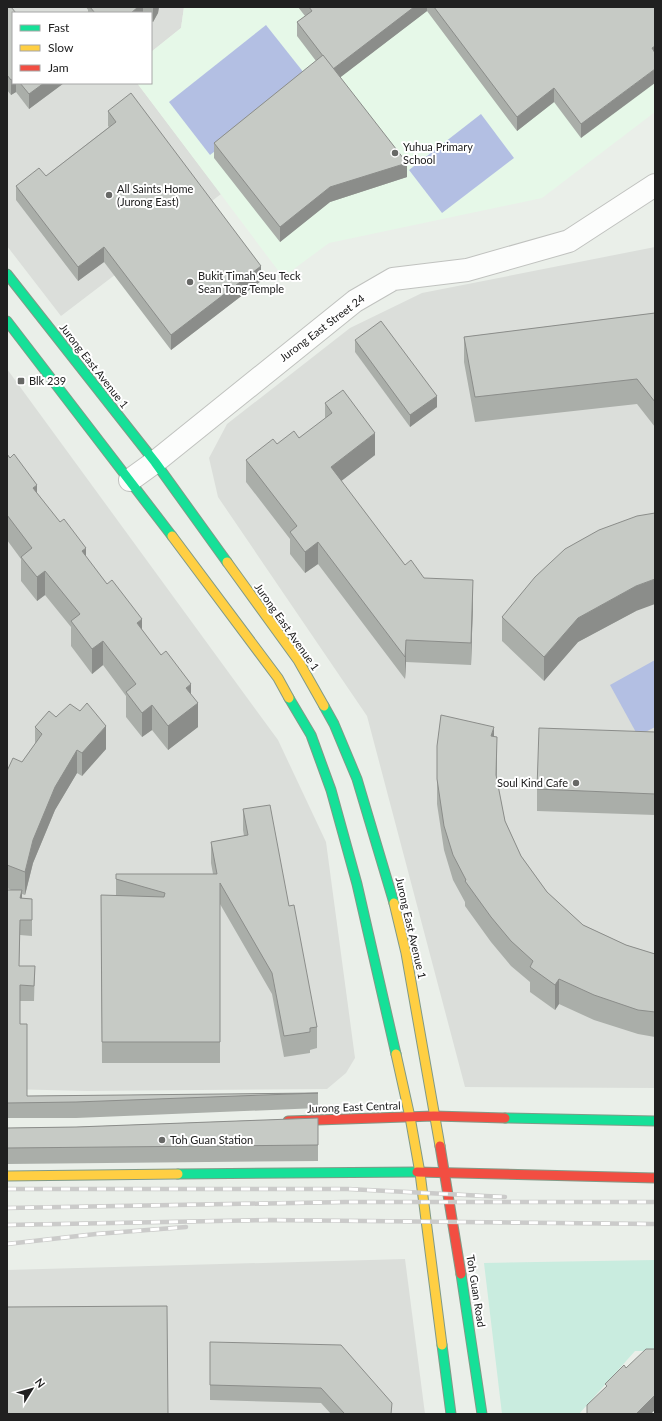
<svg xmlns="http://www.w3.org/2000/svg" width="662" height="1421" viewBox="0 0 662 1421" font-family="Lato,sans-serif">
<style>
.residential{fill:#dbdeda}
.education{fill:#e6f8e8}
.grass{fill:#c9ecdf}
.pitch{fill:#b3bfe3}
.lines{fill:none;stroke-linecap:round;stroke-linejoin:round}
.street-casing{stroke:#c0c2bf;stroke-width:24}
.fast-casing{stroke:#819a87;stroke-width:11}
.slow-casing{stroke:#819a87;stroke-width:11}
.jam-casing{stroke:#819a87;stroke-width:11}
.street{stroke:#fcfdfc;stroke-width:22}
.fast{stroke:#16e098;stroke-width:9}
.slow{stroke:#ffcf43;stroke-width:9}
.jam{stroke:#f24e42;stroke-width:9}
.rail-casing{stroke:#cbcbca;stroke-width:4.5}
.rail{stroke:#fff;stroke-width:3;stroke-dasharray:9;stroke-linecap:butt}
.wall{fill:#aaaea9}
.shaded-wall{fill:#8b8d8a}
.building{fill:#c6cac5;stroke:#8b8d8a}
.poi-dot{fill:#676866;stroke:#fff;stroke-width:1.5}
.labels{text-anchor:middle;stroke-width:4;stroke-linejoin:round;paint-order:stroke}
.poi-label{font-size:11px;fill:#202020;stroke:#fff;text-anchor:start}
.street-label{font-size:11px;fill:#202020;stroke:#fff}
</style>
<rect width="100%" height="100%" fill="#eaefe9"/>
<g class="residential">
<polygon points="7,7 184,7 181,28 151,52 151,13 13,13 13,83 137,83 221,194 61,316 7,246"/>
<polygon points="655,247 655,1088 465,1087 367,716 218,497 209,458 227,424 350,328 422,293"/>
<polygon points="7,369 278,740 326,842 355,1058 346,1073 327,1089 87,1091 7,1089"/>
<polygon points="405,1259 425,1414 7,1414 7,1270"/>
</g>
<polygon class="education" points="184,7 655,7 655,112 542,198 329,243 283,277 137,83 151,83 151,52 181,28"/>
<polygon class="grass" points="655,1260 655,1351 635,1351 579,1414 502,1414 484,1263"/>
<g class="pitch">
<polygon points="266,25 308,78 210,155 169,102"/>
<polygon points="481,114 514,158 442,213 409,170"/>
<polygon points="655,660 655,727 638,736 610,685"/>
</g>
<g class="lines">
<g class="street-casing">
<polyline id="street" points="130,480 155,462 355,301 393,279 467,270 569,241 655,185"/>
</g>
<g class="fast-casing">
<g id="fast">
<polyline points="7,274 155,462 227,562"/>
<polyline points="7,321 172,536"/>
<polyline points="289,698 311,735 331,790 357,884 396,1054"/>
<polyline points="324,706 334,724 357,779 394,903"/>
<polyline points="505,1118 655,1121"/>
<polyline points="178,1174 417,1172"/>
<polyline points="461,1274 482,1414"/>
<polyline points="442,1345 451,1414"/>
</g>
</g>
<g class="slow-casing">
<g id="slow">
<polyline points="172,536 278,678 289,698"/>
<polyline points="227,562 298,660 324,706"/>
<polyline points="394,903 406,953 440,1146"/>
<polyline points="396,1054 410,1117 420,1173 442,1345"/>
<polyline points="7,1176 178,1174"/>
</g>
</g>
<g class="jam-casing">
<g id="jam">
<polyline points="288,1121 434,1116 505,1118"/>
<polyline points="440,1146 461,1274"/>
<polyline points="417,1172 655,1178"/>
</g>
</g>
<use href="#street" class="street"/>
<use href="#fast" class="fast"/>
<use href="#slow" class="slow"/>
<use href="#jam" class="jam"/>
<g class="rail-casing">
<g id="rail">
<polyline points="7,1189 348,1189 505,1197"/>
<polyline points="7,1208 346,1202 655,1202"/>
<polyline points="7,1225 270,1220 655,1224"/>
<polyline points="7,1244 96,1234 186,1227"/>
</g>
</g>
<use href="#rail" class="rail"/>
</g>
<g class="wall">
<polygon points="7,7 13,83 64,83 29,109 16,92 11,95 7,90"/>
<polygon points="86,7 159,7 158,13 153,22 151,21 151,13 88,13 88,10"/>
<polygon points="298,7 655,7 581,138 554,102 517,131 427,11 340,77 407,177 330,202 280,242 214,158 214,143 316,61 297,36 297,22 305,16"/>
<polygon points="108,111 261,281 171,350 104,262 78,281 16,200 16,186 46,176 109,127 108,126"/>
<polygon points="655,313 655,427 637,404 475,422 464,362 464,337"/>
<polygon points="355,340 437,407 410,427 355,352"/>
<polygon points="325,403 375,455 341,481 405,565 424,578 473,602 471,665 406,662 405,679 318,564 305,573 290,554 290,539 246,482 246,460 277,444 299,438 325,419"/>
<polygon points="7,454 191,694 198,727 168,750 152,730 142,737 126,717 126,696 103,665 92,674 71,646 71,627 45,595 37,601 21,581 21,559 7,540"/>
<polygon points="636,611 578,642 544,681 502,641 502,617"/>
<polygon points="56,717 106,749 82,776 77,773 55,810 33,863 25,895 22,894 22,898 32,899 32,936 20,935 19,966 35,966 34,1001 20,1001 20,1024 27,1096 318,1093 318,1108 76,1118 7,1118 7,890 11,890 7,888 7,771 22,762 35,744 35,727"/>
<polygon points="655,732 655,815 537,811 537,789"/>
<polygon points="494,737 497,762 496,778 505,821 521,856 547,892 583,925 626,945 655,954 655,1037 638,1034 594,1020 559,1004 555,1010 530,992 530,982 511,966 491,942 465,906 465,902 453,880 444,850 437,804 437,746"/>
<polygon points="243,809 289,906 317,1027 317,1048 310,1050 310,1053 284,1057 272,994 220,904 220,1063 102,1063 101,895 116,896 116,879 213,874 211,863 211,842 244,836 243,830"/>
<polygon points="318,1118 318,1161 7,1164 7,1128 76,1127"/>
<polygon points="210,1342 392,1414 331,1414 321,1403 210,1400"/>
</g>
<g class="shaded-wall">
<polygon points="138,7 143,7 143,13 131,13"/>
<polygon points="153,7 159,7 158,13 153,22"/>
<polygon points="414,7 427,7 427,11 333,83 333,69"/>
<polygon points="655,46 655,60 652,48"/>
<polygon points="655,69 655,83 581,138 581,124"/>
<polygon points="13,79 13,83 16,83 16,92 11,95 11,80"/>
<polygon points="44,83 64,83 29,109 29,94"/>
<polygon points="554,88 554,102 517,131 517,117"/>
<polygon points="407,163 407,177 330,202 280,242 280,227 330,187"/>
<polygon points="104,247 104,262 78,281 78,267"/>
<polygon points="261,266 261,281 171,350 171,335"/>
<polygon points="437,396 437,407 410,427 410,415"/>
<polygon points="375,433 375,455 331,489 331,467"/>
<polygon points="37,485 37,509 33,488"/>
<polygon points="318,542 318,564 305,573 305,552"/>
<polygon points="86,548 86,572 82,551"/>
<polygon points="45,571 45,595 37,601 37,577"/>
<polygon points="655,579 655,604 636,611 578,642 544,681 544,657 578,618 636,586"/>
<polygon points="473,580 473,602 471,665 471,643"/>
<polygon points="142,619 142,644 137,623"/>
<polygon points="406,640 406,662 405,679 405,657"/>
<polygon points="103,641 103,665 92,674 92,649"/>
<polygon points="191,684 191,708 198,703 198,727 168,750 168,726 186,688"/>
<polygon points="152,705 152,730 142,737 142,713"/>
<polygon points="106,726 106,749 82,776 82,753"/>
<polygon points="494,727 494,752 491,736"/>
<polygon points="497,737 497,762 496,799 496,775"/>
<polygon points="77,750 77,773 55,810 33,863 25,895 25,872 33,840 55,787"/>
<polygon points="22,890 22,905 20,898"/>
<polygon points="559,979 559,1004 555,1010 555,985"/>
<polygon points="655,1395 655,1410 651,1414 636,1414"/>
</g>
<g class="building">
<polygon points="7,7 11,7 16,13 13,13 13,79 11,80 7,75"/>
<polygon points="90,7 138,7 131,13 95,13"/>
<polygon points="309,7 414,7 333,69 297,22 312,11"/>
<polygon points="434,7 655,7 655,46 652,48 655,53 655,69 581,124 554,88 517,117"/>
<polygon points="323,55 407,163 330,187 280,227 214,143"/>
<polygon points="20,83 44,83 29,94"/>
<polygon points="131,93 261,266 171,335 104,247 78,267 16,186 39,168 46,176 116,122 108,111"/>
<polygon points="655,313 655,402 637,379 475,397 464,337"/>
<polygon points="381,321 437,396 410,415 355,340"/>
<polygon points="343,390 375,433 331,467 405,565 411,560 424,578 473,580 471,643 406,640 405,657 318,542 305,552 290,532 297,526 246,460 273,439 277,444 294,431 299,438 332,413 325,403"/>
<polygon points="7,454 10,458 14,454 37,485 33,488 60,522 64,519 86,548 82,551 107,584 112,580 142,619 137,623 161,655 166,651 191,684 186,688 198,703 168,726 152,705 142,713 126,692 136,684 103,641 92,649 71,621 80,614 45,571 37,577 21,557 32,548 7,515"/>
<polygon points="655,513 655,579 636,586 578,618 544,657 502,617 535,577 565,549 599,530 637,516"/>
<polygon points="87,703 106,726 82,753 77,750 55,787 33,840 25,872 7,865 7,771 13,758 22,762 42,734 35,727 49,711 56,717 70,704 80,711"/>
<polygon points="441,715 494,727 491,736 497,737 496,775 505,821 521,856 547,892 583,925 626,945 655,954 655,1012 638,1010 594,995 559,979 555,985 530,967 533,961 511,941 491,917 465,881 466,880 453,855 444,826 437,779 437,746"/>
<polygon points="539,728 655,732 655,794 537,789"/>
<polygon points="270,805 289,906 294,905 317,1027 310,1028 310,1032 284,1036 272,973 220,883 220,1042 102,1042 101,895 164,897 165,893 116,879 116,874 217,874 211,842 248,835 243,809"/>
<polygon points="7,890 22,890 20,898 32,899 32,920 20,920 19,966 35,966 34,986 20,985 20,1024 27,1024 27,1096 318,1093 76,1102 7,1103"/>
<polygon points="318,1118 318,1145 7,1148 7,1128 76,1127"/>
<polygon points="167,1306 168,1414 7,1414 7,1307"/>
<polygon points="210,1342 341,1345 392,1403 391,1414 344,1414 344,1413 321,1388 210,1385"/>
<polygon points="646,1349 655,1349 655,1395 636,1414 587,1414 587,1405 607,1386 605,1384 624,1365 626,1368"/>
</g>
<g class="poi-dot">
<circle cx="395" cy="153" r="4"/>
<circle cx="109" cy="195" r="4"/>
<circle cx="190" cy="282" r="4"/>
<rect x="17" y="377" width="8" height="8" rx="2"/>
<circle cx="576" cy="783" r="4"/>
<circle cx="162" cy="1140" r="4"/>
</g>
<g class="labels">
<g class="poi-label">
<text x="403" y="151">Yuhua Primary<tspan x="403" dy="13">School</tspan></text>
<text x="117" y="193">All Saints Home<tspan x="117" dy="13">(Jurong East)</tspan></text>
<text x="198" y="280">Bukit Timah Seu Teck<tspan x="198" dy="13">Sean Tong Temple</tspan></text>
<text x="29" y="385">Blk 239</text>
<text x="568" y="787" text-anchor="end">Soul Kind Cafe</text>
<text x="170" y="1144">Toh Guan Station</text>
</g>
<g class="street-label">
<text transform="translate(322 328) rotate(-37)" y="4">Jurong East Street 24</text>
<text transform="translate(94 366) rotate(52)" y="4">Jurong East Avenue 1</text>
<text transform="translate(287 627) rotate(55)" y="4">Jurong East Avenue 1</text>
<text transform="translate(411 928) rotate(77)" y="4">Jurong East Avenue 1</text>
<text transform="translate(354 1107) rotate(-2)" y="4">Jurong East Central</text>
<text transform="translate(476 1291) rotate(81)" y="4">Toh Guan Road</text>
</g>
</g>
<rect width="662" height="1421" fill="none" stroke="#202020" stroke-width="16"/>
<rect x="12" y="12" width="140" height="72" fill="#ffffff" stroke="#a6a6a6"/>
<rect x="20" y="25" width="20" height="6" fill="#16e098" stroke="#a6a6a6"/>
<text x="48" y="32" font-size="12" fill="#202020">Fast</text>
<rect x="20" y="45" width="20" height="6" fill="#ffcf43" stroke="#a6a6a6"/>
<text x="48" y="52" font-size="12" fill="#202020">Slow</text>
<rect x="20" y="65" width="20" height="6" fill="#f24e42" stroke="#a6a6a6"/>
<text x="48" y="72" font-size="12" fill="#202020">Jam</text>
<g transform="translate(32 1389) rotate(53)" stroke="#ffffff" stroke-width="3" paint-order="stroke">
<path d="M0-3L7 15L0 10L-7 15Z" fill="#202020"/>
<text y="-6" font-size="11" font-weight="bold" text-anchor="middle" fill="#202020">N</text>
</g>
</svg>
